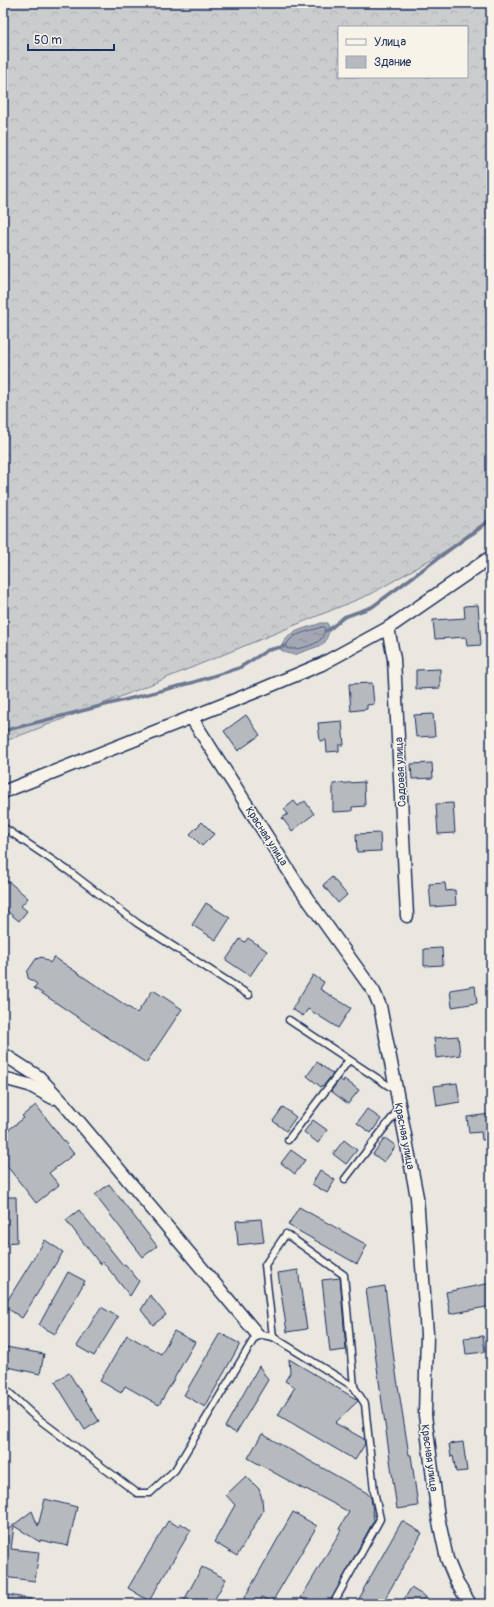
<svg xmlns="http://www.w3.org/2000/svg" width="494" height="1607" viewBox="0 0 494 1607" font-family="Pangolin,sans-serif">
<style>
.forest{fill:url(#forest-crowns);stroke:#737e96;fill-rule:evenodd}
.water{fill:url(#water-ripples);stroke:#6d7892}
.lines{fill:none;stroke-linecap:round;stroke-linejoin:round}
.shore{stroke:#515f80;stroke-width:1}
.stream{stroke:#6d7892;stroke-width:3.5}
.building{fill:#b6babf;stroke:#1b2f5e}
.lane-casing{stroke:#1b2f5e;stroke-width:9}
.street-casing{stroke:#1b2f5e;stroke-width:15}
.lane{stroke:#f7f3e8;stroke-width:6}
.street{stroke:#f7f3e8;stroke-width:12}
.labels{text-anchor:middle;stroke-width:3;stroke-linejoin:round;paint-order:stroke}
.street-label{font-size:11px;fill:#1b2f5e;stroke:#f7f3e8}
</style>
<defs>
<pattern id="forest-crowns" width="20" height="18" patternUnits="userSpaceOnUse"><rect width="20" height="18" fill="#cbcccd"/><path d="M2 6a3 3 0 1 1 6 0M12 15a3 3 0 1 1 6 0" fill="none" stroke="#aeb0b2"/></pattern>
<pattern id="water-ripples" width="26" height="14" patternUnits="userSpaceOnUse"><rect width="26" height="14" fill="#a3a8b4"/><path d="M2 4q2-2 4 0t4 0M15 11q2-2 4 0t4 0" fill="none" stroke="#848996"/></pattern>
</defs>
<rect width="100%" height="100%" fill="#eae7e0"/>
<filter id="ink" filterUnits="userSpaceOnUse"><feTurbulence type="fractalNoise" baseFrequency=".025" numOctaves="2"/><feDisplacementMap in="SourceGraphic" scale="8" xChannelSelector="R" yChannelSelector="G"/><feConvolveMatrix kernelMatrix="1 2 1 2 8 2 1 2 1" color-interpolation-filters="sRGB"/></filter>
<g filter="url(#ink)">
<path class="forest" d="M 3,3 L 491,3 L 491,521 L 476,533 L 371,594 L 120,697 L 3,742 L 3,649 L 8,636 L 3,633 ZM 339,27 L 467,27 L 467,77 L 339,77 Z"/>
<path class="water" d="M 321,623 L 327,623 L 330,629 L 325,642 L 319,646 L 294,655 L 287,653 L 281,650 C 284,630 306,629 321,623 Z"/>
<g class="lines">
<path class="shore" d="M 321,627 L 324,627 L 325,630 C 324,633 323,637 321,639 C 317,645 292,652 286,648 C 288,633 310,632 321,627 Z"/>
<g class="stream">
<polyline points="325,631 330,629 344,617 372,607 491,519"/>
<polyline points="3,731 191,683 239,668 268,650 286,646"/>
</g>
</g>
<g class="building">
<polygon points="478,605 481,645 467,646 466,637 435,639 433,620 465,618 464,606"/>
<polygon points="440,669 440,688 416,689 416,670"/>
<polygon points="372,683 374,704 367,705 367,709 351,711 349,684"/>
<polygon points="433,714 435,736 416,737 414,715"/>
<polygon points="246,715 260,735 238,751 224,731"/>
<polygon points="342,721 344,745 339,745 339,751 327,752 326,740 320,741 318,723"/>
<polygon points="432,763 433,778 412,779 411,764"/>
<polygon points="364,782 365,806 352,807 352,811 333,812 333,784"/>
<polygon points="294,801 298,806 305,801 314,814 292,831 282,818 288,814 284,809"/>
<polygon points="453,803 455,833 438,834 436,804"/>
<polygon points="202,822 214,834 202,846 190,834"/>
<polygon points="380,833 381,851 357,852 356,834"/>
<polygon points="332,877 347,895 338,903 323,885"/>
<polygon points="8,881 28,898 21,906 27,911 19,921 3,908 3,886"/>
<polygon points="445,883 446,891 455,890 456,905 431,907 429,884"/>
<polygon points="206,903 230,918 216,940 192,925"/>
<polygon points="248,938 267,951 250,976 226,960 240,939 245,942"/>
<polygon points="442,948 443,965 424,966 424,949"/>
<polygon points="42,957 50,963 54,957 137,1013 153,990 182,1009 146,1063 34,988 37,984 28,978 27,972 36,959"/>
<polygon points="313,975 324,982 320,989 351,1008 338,1028 308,1009 303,1016 292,1009"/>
<polygon points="475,986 477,1003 452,1007 450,990"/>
<polygon points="458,1036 460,1055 436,1058 434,1038"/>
<polygon points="317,1062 333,1074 323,1086 322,1085 321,1087 307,1076"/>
<polygon points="340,1079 343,1082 344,1079 359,1090 348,1104 331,1091"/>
<polygon points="457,1083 460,1102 437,1106 434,1086"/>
<polygon points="36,1105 74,1154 49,1173 59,1185 36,1203 3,1161 3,1134 24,1118 22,1116"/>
<polygon points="283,1107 296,1117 286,1131 273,1121"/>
<polygon points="367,1109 381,1119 371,1133 357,1123"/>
<polygon points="490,1114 491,1139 482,1140 481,1132 469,1133 467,1117"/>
<polygon points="313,1120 327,1130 318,1143 304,1132"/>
<polygon points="385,1138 396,1146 384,1162 373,1154"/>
<polygon points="344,1140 357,1150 346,1164 333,1154"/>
<polygon points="291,1150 305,1160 295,1174 281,1163"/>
<polygon points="320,1170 335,1180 327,1193 312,1184"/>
<polygon points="109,1184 157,1246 143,1257 95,1195"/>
<polygon points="3,1197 16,1197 17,1242 3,1243"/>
<polygon points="299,1207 367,1245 357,1264 288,1225"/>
<polygon points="79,1210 123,1265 125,1264 139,1281 130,1296 103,1262 100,1264 66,1220"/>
<polygon points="261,1219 264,1242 238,1245 236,1221"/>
<polygon points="45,1240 63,1252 22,1318 4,1306"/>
<polygon points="298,1270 307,1329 287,1332 278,1273"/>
<polygon points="68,1272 85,1281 55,1334 39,1325"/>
<polygon points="340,1278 346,1350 330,1352 322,1280"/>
<polygon points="491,1283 491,1306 450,1314 446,1292"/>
<polygon points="385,1286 394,1360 409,1455 411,1455 418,1506 397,1509 366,1289"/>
<polygon points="150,1295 166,1315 153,1325 141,1310"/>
<polygon points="101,1307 118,1317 94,1356 77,1346"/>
<polygon points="174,1331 195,1342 159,1405 125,1386 121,1393 100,1381 127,1335 161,1354"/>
<polygon points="220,1333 240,1344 205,1407 184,1395"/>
<polygon points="483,1336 485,1352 466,1354 464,1338"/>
<polygon points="6,1347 44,1354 40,1374 3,1366"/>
<polygon points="289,1359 356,1399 358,1401 335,1423 364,1439 365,1444 355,1460 278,1415 295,1387 285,1381 290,1373"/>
<polygon points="259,1366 268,1380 236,1433 225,1427"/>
<polygon points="69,1373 99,1421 85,1430 55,1382"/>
<polygon points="262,1434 367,1493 371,1498 374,1520 329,1604 312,1604 301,1598 341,1530 339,1529 349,1512 306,1489 305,1490 248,1458"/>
<polygon points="463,1442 467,1471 456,1472 453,1456 451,1457 449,1444"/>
<polygon points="246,1476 259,1489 262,1499 263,1511 237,1556 214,1542 235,1505 226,1495"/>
<polygon points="45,1499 77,1507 68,1546 40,1540 40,1542 14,1526 11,1549 39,1552 35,1581 3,1577 3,1533 32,1511 38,1526"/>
<polygon points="293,1512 317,1526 272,1602 262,1597 260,1604 241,1604"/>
<polygon points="168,1521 178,1526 180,1523 191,1530 149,1601 128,1588"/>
<polygon points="402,1521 422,1533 382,1604 356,1604 364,1590 363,1590"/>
<polygon points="202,1567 226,1579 212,1604 182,1604"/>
<polygon points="411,1588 426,1597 422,1604 401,1604"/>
<polygon points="3,1594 31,1599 30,1604 3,1604"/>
</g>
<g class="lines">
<g class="lane-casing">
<g id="lane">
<polyline points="3,827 70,872 137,923 249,995"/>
<polyline points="289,1020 395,1090"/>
<polyline points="288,1140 349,1060"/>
<polyline points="345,1179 399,1109"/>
<polyline points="273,1337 265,1265 286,1234 344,1275 354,1387"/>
<polyline points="3,1387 32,1414 137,1493 150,1493 175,1470 257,1334 273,1337 354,1387 365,1404 374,1491 380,1519 333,1604"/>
</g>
</g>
<g class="street-casing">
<g id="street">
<polyline points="388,628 394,659 407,916"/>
<polyline points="191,717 299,887 374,992 380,1006 417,1197 427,1334 425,1415 438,1517 447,1559 457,1583 470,1604"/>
<polyline points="3,792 260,690 322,664 388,628 491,557"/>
<polyline points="3,1054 39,1077 65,1105 257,1334"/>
<polyline points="3,1078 29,1085 53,1098"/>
</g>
</g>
<use href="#lane" class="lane"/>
<use href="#street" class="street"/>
</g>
</g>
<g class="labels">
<g class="street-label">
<text transform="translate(400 772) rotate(-93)" y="4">Садовая улица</text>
<text transform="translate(267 836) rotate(57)" y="4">Красная улица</text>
<text transform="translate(405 1136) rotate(79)" y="4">Красная улица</text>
<text transform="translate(430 1458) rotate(82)" y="4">Красная улица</text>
</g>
</g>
<rect width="494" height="1607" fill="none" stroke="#f7f3e8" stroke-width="16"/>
<rect x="8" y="8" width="478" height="1591" fill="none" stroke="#1b2f5e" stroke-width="1.5" filter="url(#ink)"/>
<rect x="338" y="26" width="130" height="52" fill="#f7f3e8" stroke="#9fa5b1"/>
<rect x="346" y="39" width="20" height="6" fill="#f7f3e8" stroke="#9fa5b1"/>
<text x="374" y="46" font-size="12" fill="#1b2f5e">Улица</text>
<rect x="346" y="56" width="20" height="12" fill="#b6babf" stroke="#9fa5b1"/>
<text x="374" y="66" font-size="12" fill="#1b2f5e">Здание</text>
<path d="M28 44v6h86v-6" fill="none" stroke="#1b2f5e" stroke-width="2"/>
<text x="34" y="44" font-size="12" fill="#1b2f5e" stroke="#f7f3e8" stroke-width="3" paint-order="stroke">50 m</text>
</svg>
